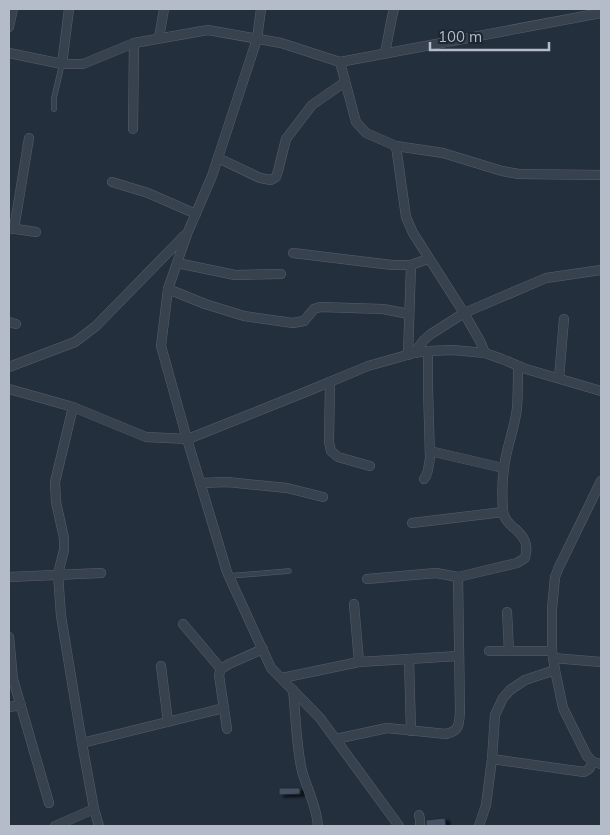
<svg xmlns="http://www.w3.org/2000/svg" width="610" height="835" viewBox="0 0 610 835" font-family="Mulish,sans-serif">
<style>
.building{fill:#455162;stroke:#1f2835;filter:url(#shadow)}
.lines{fill:none;stroke-linecap:round;stroke-linejoin:round}
.service-casing{stroke:#565f6c;stroke-width:5.5}
.minor-casing{stroke:#565f6c;stroke-width:10}
.service{stroke:#38414e;stroke-width:4.5}
.minor{stroke:#38414e;stroke-width:9}
</style>
<defs>
<filter id="shadow"><feDropShadow dx="4.5" dy="2.5" stdDeviation="1" flood-color="#0009"/></filter>
</defs>
<rect width="100%" height="100%" fill="#242f3e"/>
<g class="building">
<polygon points="279,788 300,788 300,794 279,795"/>
<polygon points="445,818 446,826 426,826 426,820"/>
</g>
<g class="lines">
<g class="service-casing">
<g id="service">
<polyline points="54,109 54,98 62,64"/>
<polyline points="229,576 289,571"/>
</g>
</g>
<g class="minor-casing">
<g id="minor">
<polyline points="261,9 257,39 212,176 187,234 168,289 161,346 187,439 227,572 271,668 320,718 399,826"/>
<polyline points="9,27 13,9"/>
<polyline points="159,38 164,9"/>
<polyline points="9,53 62,64 83,64 134,43 208,30 281,43 340,62 601,13"/>
<polyline points="385,53 392,17 394,9"/>
<polyline points="340,62 356,122 366,133 396,146 443,153 502,171 519,174 601,175"/>
<polyline points="62,64 69,9"/>
<polyline points="133,129 134,43"/>
<polyline points="396,146 406,217 413,233 464,313 480,341 485,353"/>
<polyline points="218,158 260,178 271,180 276,177 278,171 286,139 312,105 345,82"/>
<polyline points="112,182 148,193 196,214"/>
<polyline points="9,228 36,232"/>
<polyline points="14,229 29,138"/>
<polyline points="293,253 392,265 411,265 428,259"/>
<polyline points="177,263 235,275 281,274"/>
<polyline points="168,289 205,304 244,316 293,323 304,321 314,309 320,307 383,309 409,314"/>
<polyline points="9,322 16,324"/>
<polyline points="414,353 424,340 431,334 464,313 546,278 601,270"/>
<polyline points="408,355 411,265"/>
<polyline points="9,367 75,342 96,326 185,235"/>
<polyline points="559,378 564,319"/>
<polyline points="330,382 329,442 331,451 338,457 370,466"/>
<polyline points="9,389 73,407 146,437 188,439 308,391 368,366 414,353 428,351 453,350 485,353 502,359 526,369 601,391"/>
<polyline points="73,407 55,482 56,502 64,538 64,550 58,574 61,616 82,743 94,809 99,826"/>
<polyline points="430,451 503,468"/>
<polyline points="424,479 426,476 428,470 430,458 428,388 428,351"/>
<polyline points="601,481 559,567 555,577 552,609 552,651 555,670 563,708 587,756 593,762 601,764"/>
<polyline points="200,483 227,482 287,488 323,497"/>
<polyline points="412,523 503,512"/>
<polyline points="9,577 101,573"/>
<path d="M 367,579 L 436,573 L 458,577 L 517,563 L 525,558 C 533,530 504,530 503,510 C 502,496 502,481 504,468 C 506,448 515,428 517,408 C 518,394 518,380 518,366"/>
<polyline points="354,604 359,662"/>
<polyline points="507,612 509,651"/>
<polyline points="183,624 221,669"/>
<polyline points="9,637 13,679 49,803"/>
<polyline points="489,651 552,651"/>
<polyline points="553,658 601,662"/>
<polyline points="409,659 411,731"/>
<polyline points="161,666 168,722"/>
<polyline points="282,678 359,662 458,656"/>
<path d="M 293,690 C 296,717 296,745 302,771 C 307,789 317,807 318,826"/>
<polyline points="9,707 21,705"/>
<polyline points="227,729 219,675 221,669 229,664 263,649"/>
<path d="M 336,739 L 387,728 L 446,734 C 460,731 459,724 460,711 L 458,577"/>
<polyline points="82,743 224,708"/>
<polyline points="492,759 584,772 589,769 593,762"/>
<polyline points="419,815 420,819 420,826"/>
<polyline points="55,826 94,809"/>
<polyline points="479,826 486,805 492,759 495,715 503,698 510,690 525,680 555,670"/>
</g>
</g>
<use href="#service" class="service"/>
<use href="#minor" class="minor"/>
</g>
<rect width="610" height="835" fill="none" stroke="#b4bcc9" stroke-width="20"/>
<path d="M430 42v8h119v-8" fill="none" stroke="#b4bcc9" stroke-width="2.5"/>
<text x="438" y="42" font-size="15" fill="#b4bcc9" stroke="#1d2633" stroke-width="4" paint-order="stroke">100 m</text>
</svg>
